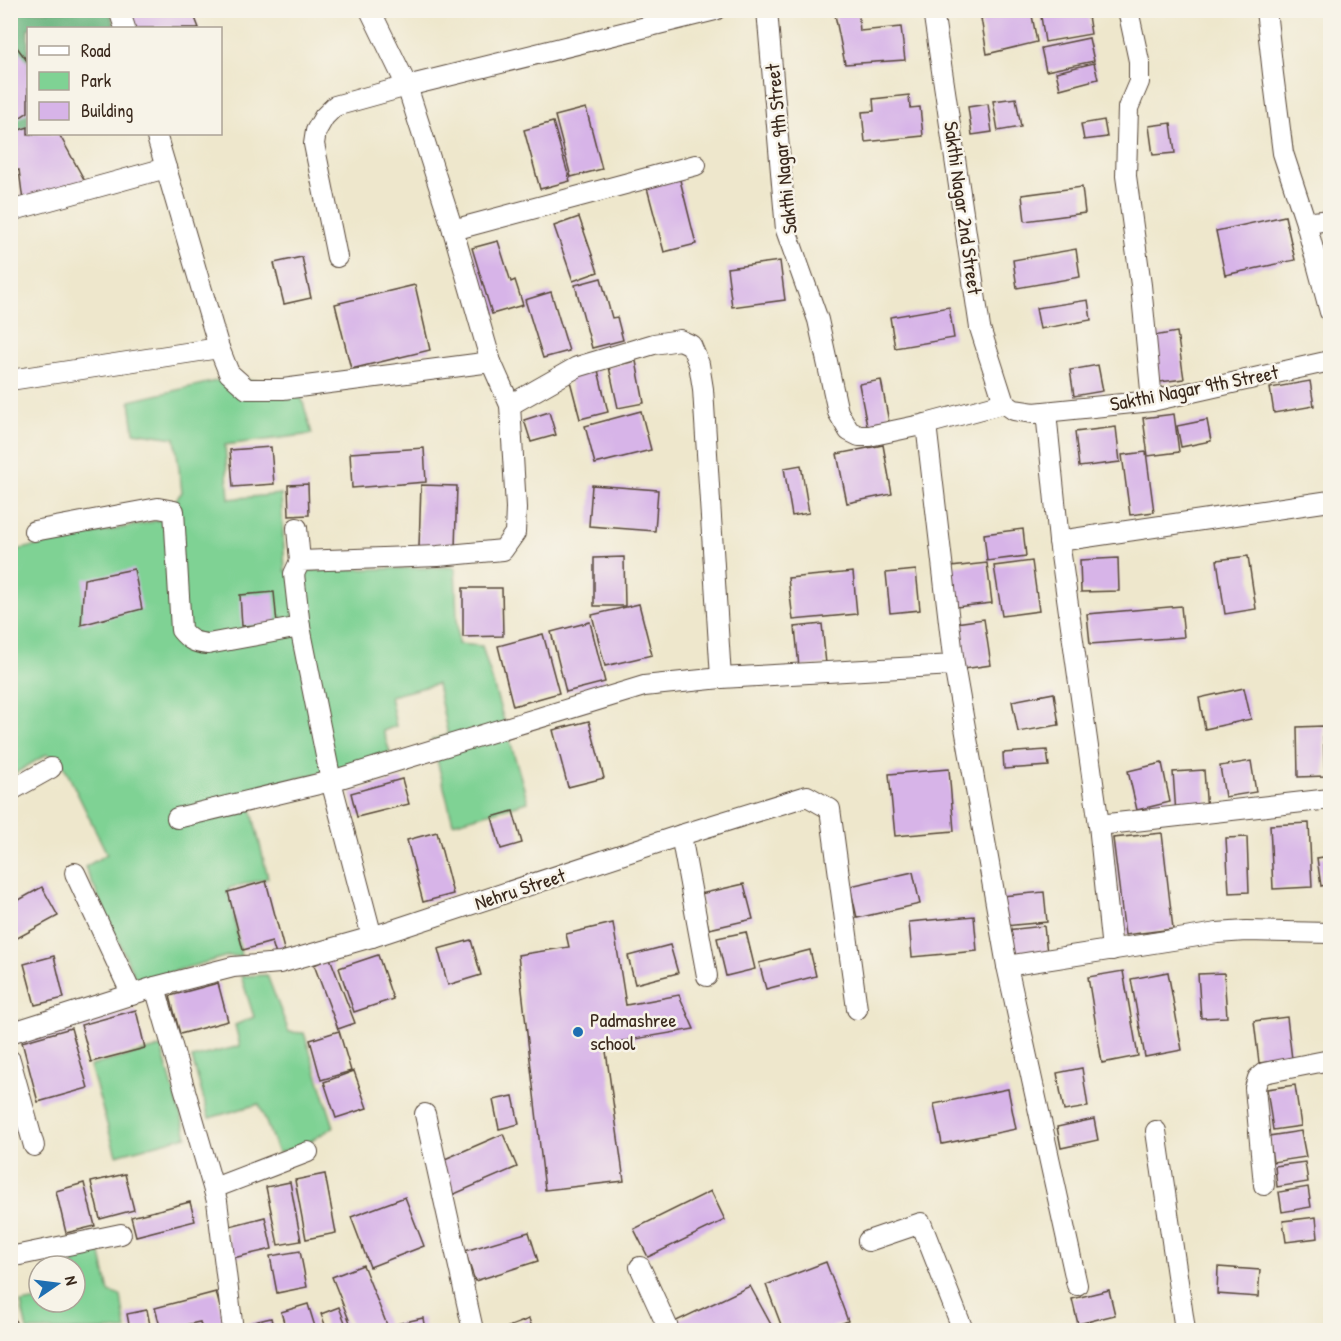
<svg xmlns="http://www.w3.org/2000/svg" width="1341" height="1341" viewBox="0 0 1341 1341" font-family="'Patrick Hand',sans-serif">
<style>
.green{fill:#7fd294;stroke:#5d7e59;stroke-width:1.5}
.forest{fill:#67b47e;stroke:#516f4e;stroke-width:1.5}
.building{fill:#d7b4e8}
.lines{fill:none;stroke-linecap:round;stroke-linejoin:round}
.street-casing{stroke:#564638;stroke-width:22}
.street{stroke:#fff;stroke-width:20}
.poi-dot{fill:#1f6fb2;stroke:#f7f3e8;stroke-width:2}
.labels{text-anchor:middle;stroke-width:5;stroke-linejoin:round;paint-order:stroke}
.street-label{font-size:20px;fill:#3b2a1e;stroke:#f7f3e8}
.poi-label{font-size:20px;fill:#3b2a1e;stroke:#f7f3e8;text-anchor:start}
</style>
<rect width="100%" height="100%" fill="#f7f3e8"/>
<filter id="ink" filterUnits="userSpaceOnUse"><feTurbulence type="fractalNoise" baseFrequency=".0167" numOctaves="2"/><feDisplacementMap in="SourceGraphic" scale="12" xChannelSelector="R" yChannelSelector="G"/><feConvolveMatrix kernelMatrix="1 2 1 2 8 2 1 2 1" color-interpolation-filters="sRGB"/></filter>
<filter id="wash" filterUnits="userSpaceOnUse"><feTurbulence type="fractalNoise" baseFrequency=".008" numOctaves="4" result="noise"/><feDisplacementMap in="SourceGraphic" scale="24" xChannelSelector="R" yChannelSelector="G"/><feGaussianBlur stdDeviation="1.35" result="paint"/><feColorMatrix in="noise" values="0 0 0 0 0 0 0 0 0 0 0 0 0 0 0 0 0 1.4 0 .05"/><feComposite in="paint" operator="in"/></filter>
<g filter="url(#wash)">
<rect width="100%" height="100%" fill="#eee7cc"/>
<g class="green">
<polygon points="220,380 297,381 312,434 225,445 229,499 281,494 285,571 455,567 458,644 482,646 528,802 453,823 432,740 448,735 437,684 390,696 396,726 383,731 390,752 336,769 247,791 268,878 229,888 241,956 228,956 137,982 85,867 107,854 62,762 47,754 11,776 11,551 160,520 182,492 175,438 134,432 130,401"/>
<polygon points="267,975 289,1032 304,1033 334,1127 304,1145 278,1153 259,1104 209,1118 192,1058 240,1046 235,1025 254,1017 241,976"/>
<polygon points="161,1047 187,1136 116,1155 90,1066"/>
<polygon points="99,1245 109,1292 121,1296 126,1330 27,1330 21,1303 39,1300 39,1302 75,1302 75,1266 56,1266 52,1254"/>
</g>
<polygon class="forest" points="11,11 110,11 115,28 28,28 28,134 45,134 11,157"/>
<g id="blocks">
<g class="building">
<polygon points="126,10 192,10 199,28 132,28"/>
<polygon points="834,10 858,10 860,31 901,27 905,60 845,64"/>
<polygon points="1019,10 1031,10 1037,42 987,54 981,18"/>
<polygon points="1040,10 1087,10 1091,34 1045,42"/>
<polygon points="10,38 28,62 28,112 10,124"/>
<polygon points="1089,38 1094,61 1046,71 1041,48"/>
<polygon points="1094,63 1098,79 1060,89 1056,72"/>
<polygon points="909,95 910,108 920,107 923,136 865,142 862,112 874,111 873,99"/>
<polygon points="1016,98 1021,127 998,131 993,101"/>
<polygon points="988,104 992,132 972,135 968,107"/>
<polygon points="586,108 602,169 571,177 555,116"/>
<polygon points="1104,120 1107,137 1084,140 1081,124"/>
<polygon points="553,122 570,181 540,189 524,130"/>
<polygon points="1171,123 1175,153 1153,155 1149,126"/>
<polygon points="28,127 28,134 59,134 86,183 23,201 19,170 10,172 10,133"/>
<polygon points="679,176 696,244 664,252 646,184"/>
<polygon points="1082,187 1085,213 1025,221 1022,195"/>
<polygon points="1285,216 1295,260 1225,275 1216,231"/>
<polygon points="579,217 598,272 573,281 554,226"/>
<polygon points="498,241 511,282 515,280 523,305 492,314 472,248"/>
<polygon points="1076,249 1080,277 1017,288 1013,260"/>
<polygon points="302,257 311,298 284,304 274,263"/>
<polygon points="780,261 785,300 732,307 727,268"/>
<polygon points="601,278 612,318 617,317 623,340 592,348 575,285"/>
<polygon points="415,285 430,350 351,369 335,304"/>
<polygon points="551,292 569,351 543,358 525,300"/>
<polygon points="1088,300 1091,320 1040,329 1036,308"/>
<polygon points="949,307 954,338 895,348 890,317"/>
<polygon points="1177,332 1184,379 1160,382 1153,336"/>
<polygon points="636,361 644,403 618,408 609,367"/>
<polygon points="1098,365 1103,391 1074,396 1070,370"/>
<polygon points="598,370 608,412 580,419 569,377"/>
<polygon points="881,380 889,422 867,426 859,384"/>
<polygon points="1310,381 1314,406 1274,413 1270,388"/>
<polygon points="641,411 651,450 595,464 585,426"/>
<polygon points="549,412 556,435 531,442 524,420"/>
<polygon points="1174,414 1179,452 1148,456 1143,418"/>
<polygon points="1207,420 1211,441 1181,447 1177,426"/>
<polygon points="1116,427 1120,462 1079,467 1075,432"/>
<polygon points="883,445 892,494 847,503 837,454"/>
<polygon points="271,447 274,484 233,487 230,450"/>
<polygon points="424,448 426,482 352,488 350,453"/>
<polygon points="1146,452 1154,512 1130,515 1122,455"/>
<polygon points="801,465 809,513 792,516 784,468"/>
<polygon points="308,484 309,515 289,516 288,485"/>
<polygon points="421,485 457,486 455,548 419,547"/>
<polygon points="592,485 658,490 655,531 589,526"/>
<polygon points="1023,529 1026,556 987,561 984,534"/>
<polygon points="1248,556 1256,609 1225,614 1217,560"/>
<polygon points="624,557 625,606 594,606 594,558"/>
<polygon points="1118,558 1119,591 1081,592 1080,560"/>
<polygon points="1032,561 1039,611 1002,616 994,566"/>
<polygon points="987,563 992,603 956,607 951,567"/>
<polygon points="134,569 142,609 81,625 84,579"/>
<polygon points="916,570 920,610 890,613 886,573"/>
<polygon points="853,572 857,614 793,620 788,578"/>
<polygon points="463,588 502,588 503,636 463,637"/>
<polygon points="274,592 277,624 242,626 240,595"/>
<polygon points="639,604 652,655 605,666 592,615"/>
<polygon points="1181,606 1184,637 1090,644 1087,614"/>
<polygon points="984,619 991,665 963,669 956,623"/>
<polygon points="590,622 605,682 566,692 551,632"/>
<polygon points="822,624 826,664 799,667 795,627"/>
<polygon points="543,634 559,693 513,706 498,646"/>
<polygon points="1244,688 1251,719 1205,729 1199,698"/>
<polygon points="1054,693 1059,725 1018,732 1012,701"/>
<polygon points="589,721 604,778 568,787 553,730"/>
<polygon points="1323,726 1325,776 1298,777 1297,727"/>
<polygon points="1047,750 1049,766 1004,769 1003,753"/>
<polygon points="1251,761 1256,792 1225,797 1220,766"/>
<polygon points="1162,763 1170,802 1137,810 1128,771"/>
<polygon points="949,769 954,831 895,836 889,774"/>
<polygon points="1204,770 1207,812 1176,814 1173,772"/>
<polygon points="402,779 409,804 357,817 351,793"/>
<polygon points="513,811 522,843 501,849 492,817"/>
<polygon points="1309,823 1312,887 1273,889 1270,825"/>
<polygon points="437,832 453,894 423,902 407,840"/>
<polygon points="1162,833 1173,929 1125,935 1113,838"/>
<polygon points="1247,837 1249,892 1229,893 1226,838"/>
<polygon points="1330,856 1330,884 1321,886 1317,858"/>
<polygon points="913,872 920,904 857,918 850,886"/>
<polygon points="266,881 285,953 276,955 272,942 243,950 228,892"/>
<polygon points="744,884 753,919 709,929 700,894"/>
<polygon points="42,887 58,916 10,942 10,905"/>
<polygon points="1044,892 1047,922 1005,926 1002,896"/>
<polygon points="974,916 977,951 912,957 909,922"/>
<polygon points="613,923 626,1005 679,995 694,1029 605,1044 624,1181 545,1190 518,955 569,947 566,934"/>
<polygon points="1044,926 1047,953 1009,957 1006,930"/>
<polygon points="746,932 755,969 726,976 717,938"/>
<polygon points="471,940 481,975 448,985 438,949"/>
<polygon points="670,945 678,973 635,984 628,956"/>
<polygon points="810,950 816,976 766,989 759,963"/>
<polygon points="378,955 393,999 354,1012 339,968"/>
<polygon points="54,956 64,998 35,1005 24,964"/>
<polygon points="330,958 355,1023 338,1029 314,965"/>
<polygon points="1123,971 1138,1056 1102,1063 1088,977"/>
<polygon points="1168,972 1182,1050 1145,1057 1131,979"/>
<polygon points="1224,973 1227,1017 1201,1018 1198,974"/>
<polygon points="218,983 228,1021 180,1034 170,996"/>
<polygon points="136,1010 145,1048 91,1062 81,1025"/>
<polygon points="1287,1017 1292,1059 1259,1063 1254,1021"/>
<polygon points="71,1028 88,1088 38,1102 22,1042"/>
<polygon points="339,1031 351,1071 321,1080 310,1040"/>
<polygon points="1082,1068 1088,1107 1064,1111 1057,1073"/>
<polygon points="354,1071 367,1108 336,1118 324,1082"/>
<polygon points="1295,1085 1301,1126 1273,1130 1267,1089"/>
<polygon points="1008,1089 1016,1129 942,1144 934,1104"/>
<polygon points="513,1096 519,1124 499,1129 493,1100"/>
<polygon points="1094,1119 1098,1140 1061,1148 1057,1127"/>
<polygon points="1301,1131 1306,1157 1273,1162 1269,1136"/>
<polygon points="503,1134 517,1167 452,1195 438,1162"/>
<polygon points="1305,1162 1308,1182 1277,1187 1275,1166"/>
<polygon points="125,1174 134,1210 100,1219 91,1182"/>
<polygon points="325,1174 336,1233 306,1239 295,1180"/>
<polygon points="290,1182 301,1241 278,1245 266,1187"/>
<polygon points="84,1183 95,1226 66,1233 56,1191"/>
<polygon points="1308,1187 1311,1207 1282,1212 1279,1192"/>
<polygon points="711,1191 725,1220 648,1257 634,1229"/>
<polygon points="405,1197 424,1246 370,1267 351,1217"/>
<polygon points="190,1202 195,1221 136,1236 131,1217"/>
<polygon points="265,1217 272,1249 233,1258 226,1227"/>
<polygon points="1316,1217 1318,1238 1286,1242 1283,1221"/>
<polygon points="529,1232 538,1261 475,1281 465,1251"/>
<polygon points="300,1251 307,1287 277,1293 270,1256"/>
<polygon points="826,1262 848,1321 832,1327 834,1330 783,1330 766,1285"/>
<polygon points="363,1265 389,1330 353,1330 332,1277"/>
<polygon points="1218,1267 1260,1270 1258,1297 1217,1294"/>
<polygon points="750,1286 774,1330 675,1330 672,1323"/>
<polygon points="1109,1290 1115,1315 1078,1324 1072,1299"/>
<polygon points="216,1292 226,1330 202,1330 200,1322 161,1330 155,1308"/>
<polygon points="308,1304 316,1330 286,1330 281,1312"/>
<polygon points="11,1306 18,1330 10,1330"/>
<polygon points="339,1307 348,1330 327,1330 321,1314"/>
<polygon points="147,1310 151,1330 130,1330 127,1314"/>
<polygon points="271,1318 274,1330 246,1330 245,1324"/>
<polygon points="423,1318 425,1330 397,1330 396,1324"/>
<polygon points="529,1319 533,1330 510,1330 508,1327"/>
</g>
</g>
</g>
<g filter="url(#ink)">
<use href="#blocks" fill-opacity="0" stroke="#564638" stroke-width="1.5"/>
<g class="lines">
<g class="street-casing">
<g id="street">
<polyline points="119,10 125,28"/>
<polyline points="370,10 407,86 453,230 491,362 510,405 516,508 515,533 503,550 438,556 300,561 294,574 300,627 331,781 372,937"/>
<polyline points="767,10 786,230 818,320 838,412 849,431 859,436 869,436 926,424 1004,403 1014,410 1034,413 1152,401 1330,361"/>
<polyline points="933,10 980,328 1004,403"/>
<polyline points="1128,10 1139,61 1139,82 1128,108 1126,176 1141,285 1152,401"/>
<polyline points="1266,10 1273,74 1283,153 1306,223 1330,312"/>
<polyline points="156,134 219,348 229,373 247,389 283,389 491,362"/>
<polyline points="10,211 166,168"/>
<polyline points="1306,223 1330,220"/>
<polyline points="453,230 696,165"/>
<polyline points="337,257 314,144 316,131 324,117 335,106 407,86 715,10"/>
<polyline points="10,380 219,348"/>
<polyline points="510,405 577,367 654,344 680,340 691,345 699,364 703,389 721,678"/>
<polyline points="1046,412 1059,541 1099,825 1112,950"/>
<polyline points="926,424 954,665 1007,966 1077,1285"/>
<polyline points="297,528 300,561"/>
<path d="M 34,531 L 158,508 L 174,511 L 181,630 C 189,640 195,643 208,644 L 300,627"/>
<polyline points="1059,541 1330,501"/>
<polyline points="10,791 51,768"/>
<polyline points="177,818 331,781 644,686 721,678 954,665"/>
<polyline points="1099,825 1330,799"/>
<polyline points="681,835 707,976"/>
<polyline points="75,873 132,995"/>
<polyline points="1007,966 1217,933 1246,931 1330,933"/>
<polyline points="155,987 217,1201 233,1330"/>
<polyline points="10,1033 155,987 233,967 280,963 372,937 681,835 807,796 830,809 857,1009"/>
<polyline points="10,1060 34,1146"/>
<polyline points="425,1114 473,1330"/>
<polyline points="1156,1131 1185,1330"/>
<polyline points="1264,1185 1255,1088 1258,1078 1264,1073 1330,1060"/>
<polyline points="214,1188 308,1152"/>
<polyline points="868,1241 921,1223 963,1330"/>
<polyline points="10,1257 121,1234"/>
<polyline points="640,1267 669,1330"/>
</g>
</g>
<use href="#street" class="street"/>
</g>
</g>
<circle class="poi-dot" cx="578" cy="1032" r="6"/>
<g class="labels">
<g class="street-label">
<text transform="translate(781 149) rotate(-96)" y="7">Sakthi Nagar 9th Street</text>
<text transform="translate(963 208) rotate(82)" y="7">Sakthi Nagar 2nd Street</text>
<text transform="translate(1194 388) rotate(-11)" y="7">Sakthi Nagar 9th Street</text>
<text transform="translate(520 889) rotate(-18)" y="7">Nehru Street</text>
</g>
<g class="poi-label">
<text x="590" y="1027">Padmashree<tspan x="590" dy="23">school</tspan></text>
</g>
</g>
<rect width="1341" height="1341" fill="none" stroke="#f7f3e8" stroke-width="36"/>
<rect x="27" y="27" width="195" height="108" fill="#f7f3e8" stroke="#aca397" stroke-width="1.5"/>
<rect x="39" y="46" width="30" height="9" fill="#ffffff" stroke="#aca397" stroke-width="1.5"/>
<text x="81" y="57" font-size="18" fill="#3b2a1e">Road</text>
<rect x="39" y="72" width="30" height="18" fill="#7fd294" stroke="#aca397" stroke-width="1.5"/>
<text x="81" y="87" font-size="18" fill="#3b2a1e">Park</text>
<rect x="39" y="102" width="30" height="18" fill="#d7b4e8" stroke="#aca397" stroke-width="1.5"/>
<text x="81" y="117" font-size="18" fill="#3b2a1e">Building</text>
<g transform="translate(57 1284) rotate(76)"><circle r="28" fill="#f7f3e8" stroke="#aca397" stroke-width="1.5"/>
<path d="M0-4.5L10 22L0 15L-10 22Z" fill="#1f6fb2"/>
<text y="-9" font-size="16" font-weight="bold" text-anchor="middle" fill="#3b2a1e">N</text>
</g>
</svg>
